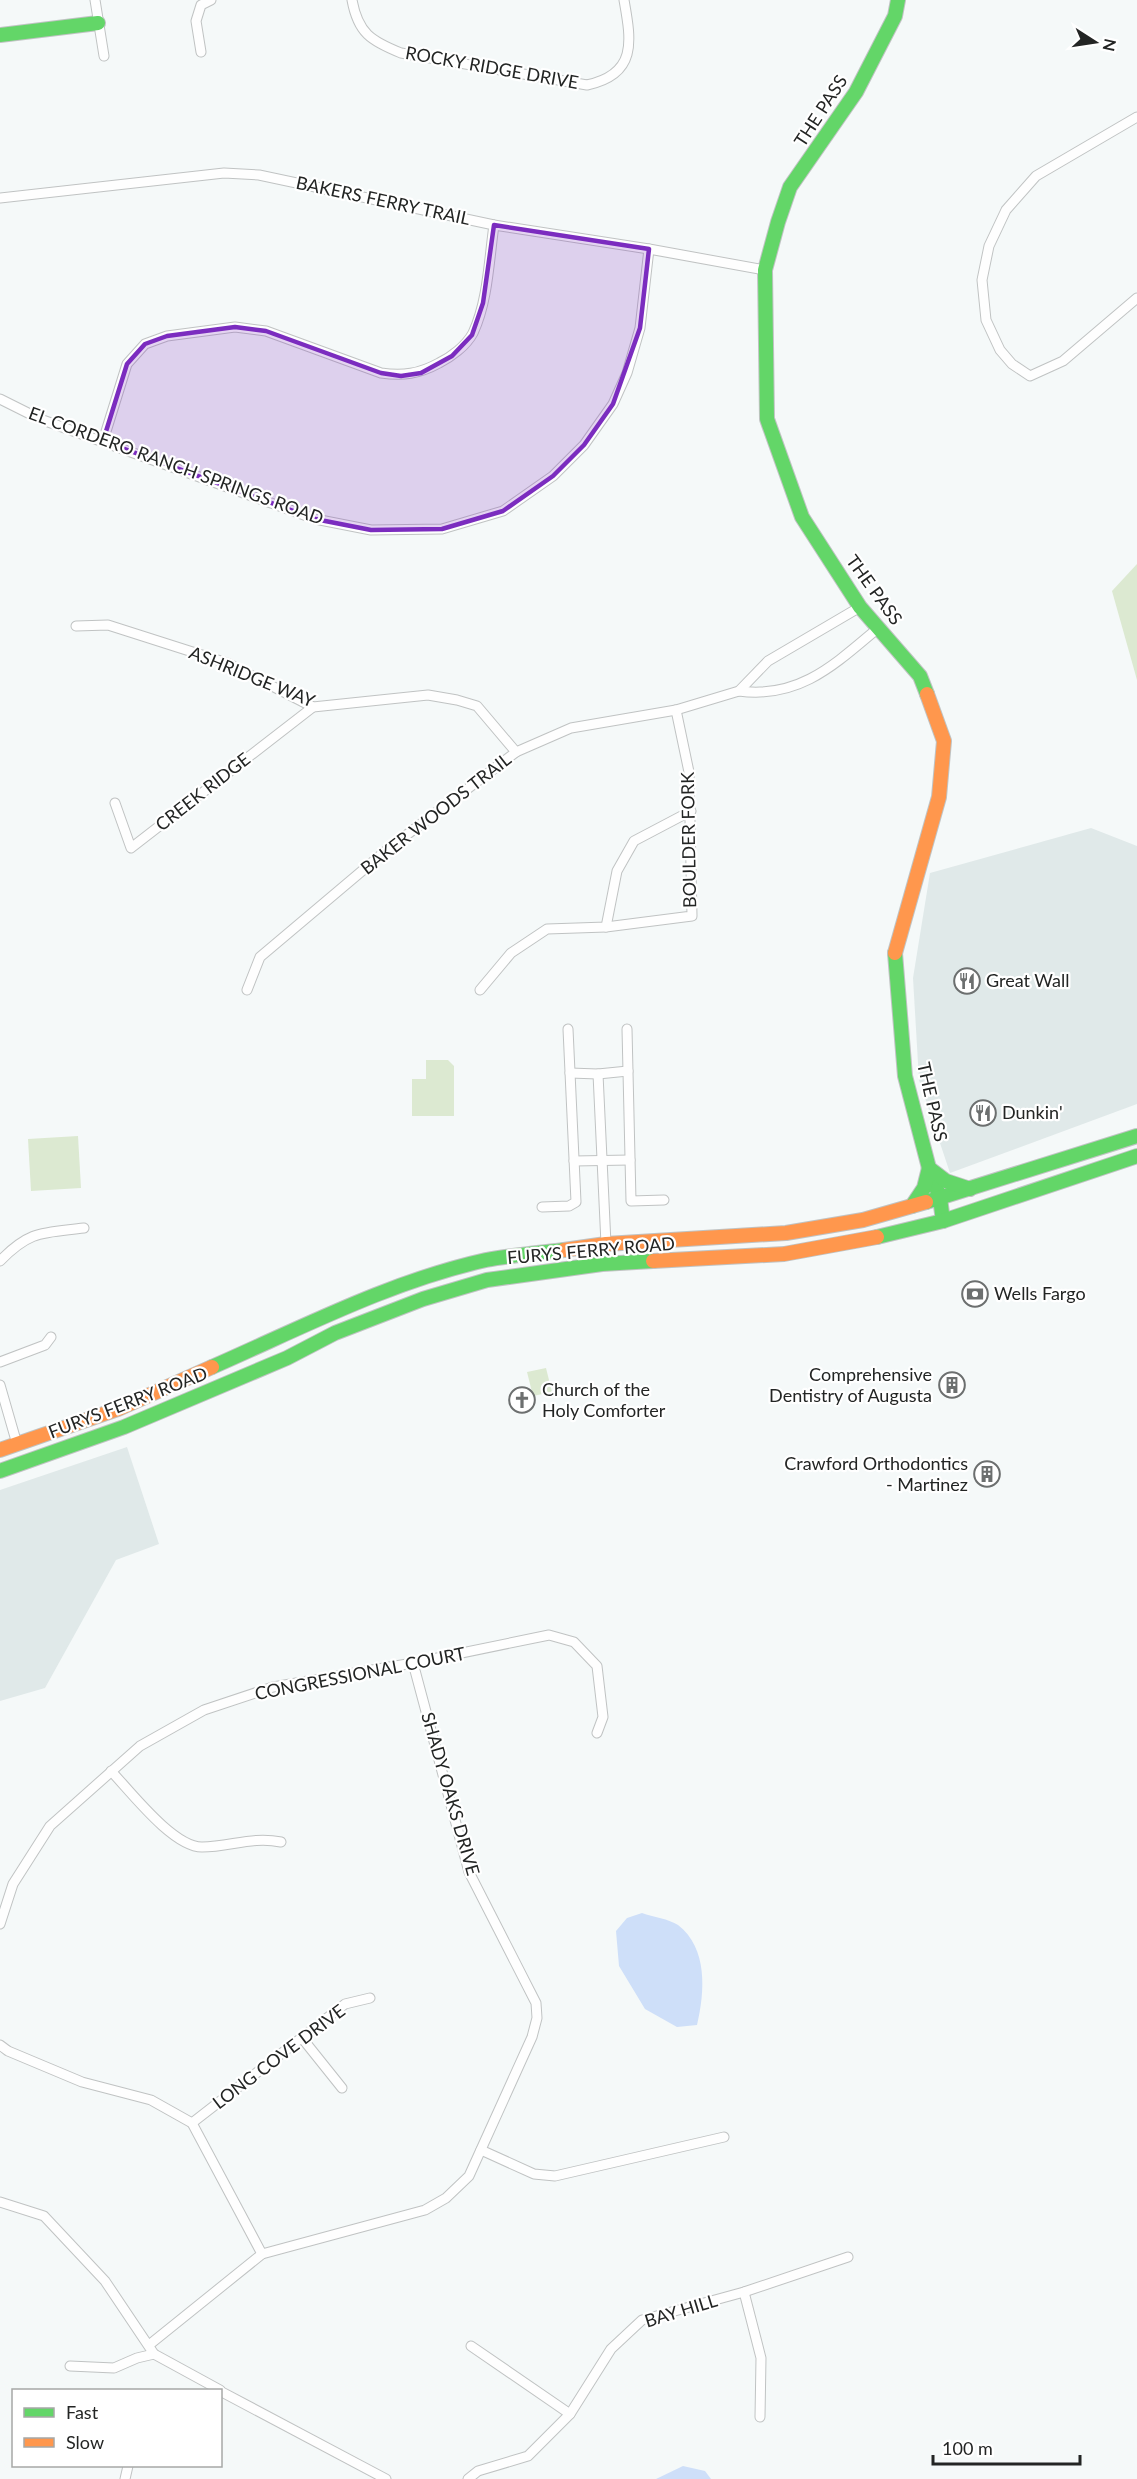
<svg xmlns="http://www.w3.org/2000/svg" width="1137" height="2479" viewBox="0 0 1137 2479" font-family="Lato,sans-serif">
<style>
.built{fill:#e0e9e9}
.green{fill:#dce9d1}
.water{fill:#cedff9}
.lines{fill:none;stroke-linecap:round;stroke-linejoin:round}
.street-casing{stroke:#c0c3c3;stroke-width:11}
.fast-casing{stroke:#c0c3c3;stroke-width:16}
.slow-casing{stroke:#c0c3c3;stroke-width:16}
.street{stroke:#fefefe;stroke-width:9}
.fast{stroke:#63d668;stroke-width:14}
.slow{stroke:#ff974d;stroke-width:14}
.marked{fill:#7b2cbf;fill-opacity:0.2;stroke:#7b2cbf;stroke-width:4.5;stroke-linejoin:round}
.labels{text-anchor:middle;stroke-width:4.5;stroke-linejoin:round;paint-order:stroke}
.street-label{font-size:18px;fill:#232524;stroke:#fff}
.poi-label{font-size:18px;fill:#232524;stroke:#fff;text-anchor:start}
</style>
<rect width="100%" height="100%" fill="#f5f9f9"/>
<g class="built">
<polygon points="1091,828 1137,846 1137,1104 950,1173 919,1080 913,978 930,873"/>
<polygon points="127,1447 159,1544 116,1560 45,1688 0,1701 0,1490"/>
</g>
<g class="green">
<polygon points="1137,564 1137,680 1112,591"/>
<polygon points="426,1060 448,1060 454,1066 454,1116 412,1116 412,1079 426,1079"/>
<polygon points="78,1136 81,1188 31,1191 28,1139"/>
<polygon points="546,1368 552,1392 533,1396 527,1372"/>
</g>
<g class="water">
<path d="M 642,1913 C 653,1917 669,1919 678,1925 C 708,1948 705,1992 697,2025 L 677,2027 L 645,2009 L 619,1966 L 616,1931 L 627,1918 Z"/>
<polygon points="683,2466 705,2471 711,2479 656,2479"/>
</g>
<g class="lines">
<g class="street-casing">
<g id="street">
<polyline points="95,0 104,56"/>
<path d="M 352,0 C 358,33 371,41 401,53 L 587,85 C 638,74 631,40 624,0"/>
<polyline points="201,52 196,21 201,5 211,0"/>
<polyline points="1137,117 1036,176 1006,210 989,246 982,280 986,320 1000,350 1012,364 1030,376 1063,361 1137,298"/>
<polyline points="0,198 224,173 259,175 494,225 649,249 765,270"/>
<polyline points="0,399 40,419 315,519 371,530 442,529 503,511 553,476 584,445 613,404 627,373 640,328 649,249"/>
<path d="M 103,441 L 127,364 L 145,344 L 167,336 L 235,327 L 266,331 L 381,373 C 403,376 419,374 439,363 C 451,357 466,346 473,333 C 488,301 489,260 494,225"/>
<polyline points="76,626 108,625 227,663 313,707 428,695 457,700 477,706 516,752"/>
<path d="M 739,691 C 799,699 834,665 877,629"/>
<polyline points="115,803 131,848 313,707"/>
<polyline points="606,927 617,871 634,841 691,811"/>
<polyline points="247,990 260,957 388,849 516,752 571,728 676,710 739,691 768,661 860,607"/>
<polyline points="480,990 511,953 547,929 606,927 692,916 689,772 676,710"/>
<polyline points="627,1029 631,1201 664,1200"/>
<polyline points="570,1073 598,1074 628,1071"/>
<polyline points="598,1074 606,1244"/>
<polyline points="574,1161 630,1160"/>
<polyline points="542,1207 569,1206 576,1202 568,1029"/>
<path d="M 0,1261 C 30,1230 43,1233 84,1228"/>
<polyline points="0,1362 45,1345 51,1337"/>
<polyline points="0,1385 17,1444"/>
<path d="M 111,1771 C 131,1792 173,1847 202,1847 C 230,1847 252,1836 281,1842"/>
<polyline points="0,1924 13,1884 50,1826 140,1746 204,1710 273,1687 413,1663 549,1635 574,1642 597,1666 603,1717 597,1733"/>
<polyline points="302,2038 342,2088"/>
<polyline points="0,2045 8,2051 82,2082 151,2100 192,2123 262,2254"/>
<polyline points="192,2123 345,2004 370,1998"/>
<polyline points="481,2150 534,2174 555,2176 724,2137"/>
<polyline points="0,2202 44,2216 105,2281 154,2354 220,2390"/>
<polyline points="744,2292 761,2358 760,2417"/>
<polyline points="149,2345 262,2254 425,2210 446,2198 469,2176 532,2037 537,2018 536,2003 469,1872 413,1663"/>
<polyline points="471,2346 570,2414"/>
<polyline points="70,2366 114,2368 137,2358 154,2354"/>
<polyline points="220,2391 386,2479"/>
<polyline points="125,2479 128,2466"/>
<polyline points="468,2479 478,2471 528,2456 570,2414 611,2349 642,2320 744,2292 848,2257"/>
</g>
</g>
<g class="fast-casing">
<g id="fast">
<polyline points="898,0 895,16 856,92 790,187 778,222 765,270 767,419 802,517 860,607 920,676 927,694"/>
<polyline points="0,35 98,23"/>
<polyline points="895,953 905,1076 929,1168 940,1198 943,1221"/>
<polyline points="926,1202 1137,1136"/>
<polyline points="912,1206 924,1188 929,1168 946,1181 970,1189"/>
<polyline points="877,1237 943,1221 1137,1156"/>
<path d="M 212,1367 C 301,1328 391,1281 486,1260 C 512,1255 538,1253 564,1250"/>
<polyline points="0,1471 124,1427 287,1358 335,1333 423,1299 487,1280 602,1264 653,1261"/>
</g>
</g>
<g class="slow-casing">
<g id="slow">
<polyline points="895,953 939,797 944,741 927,694"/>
<polyline points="564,1250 606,1244 786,1233 863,1220 926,1202"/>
<polyline points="653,1261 784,1254 877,1237"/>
<polyline points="0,1450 118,1409 212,1367"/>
</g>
</g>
<use href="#street" class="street"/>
<use href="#fast" class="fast"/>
<use href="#slow" class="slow"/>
</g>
<path class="marked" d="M 494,225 L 649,249 L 640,328 L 613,404 L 584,445 L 553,476 L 503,511 L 442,529 L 371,530 L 315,519 L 103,441 L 127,364 L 145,344 L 167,336 L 235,327 L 266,331 L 381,373 L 401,376 L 421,373 L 452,356 L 472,335 L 483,303 Z"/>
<defs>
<g id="restaurant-ring" transform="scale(1.35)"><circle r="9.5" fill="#fff" stroke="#6c6f6f" stroke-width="1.5"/><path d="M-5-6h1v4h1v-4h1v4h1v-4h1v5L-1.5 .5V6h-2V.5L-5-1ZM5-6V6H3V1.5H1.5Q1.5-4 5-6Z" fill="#6c6f6f"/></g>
<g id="bank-ring" transform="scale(1.35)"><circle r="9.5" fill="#fff" stroke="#6c6f6f" stroke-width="1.5"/><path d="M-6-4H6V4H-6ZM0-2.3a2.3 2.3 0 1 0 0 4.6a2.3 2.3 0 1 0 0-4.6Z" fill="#6c6f6f"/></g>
<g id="building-ring" transform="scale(1.35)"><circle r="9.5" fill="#fff" stroke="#6c6f6f" stroke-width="1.5"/><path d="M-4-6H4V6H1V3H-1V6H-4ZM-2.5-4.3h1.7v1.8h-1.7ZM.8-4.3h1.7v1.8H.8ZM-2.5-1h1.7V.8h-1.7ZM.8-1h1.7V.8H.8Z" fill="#6c6f6f"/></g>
<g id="church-ring" transform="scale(1.35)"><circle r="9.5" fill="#fff" stroke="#6c6f6f" stroke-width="1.5"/><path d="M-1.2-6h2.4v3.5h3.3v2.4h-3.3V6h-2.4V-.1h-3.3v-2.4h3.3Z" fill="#6c6f6f"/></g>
</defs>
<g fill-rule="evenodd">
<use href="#restaurant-ring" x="967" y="981"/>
<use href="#restaurant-ring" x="983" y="1113"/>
<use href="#bank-ring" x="975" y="1294"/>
<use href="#building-ring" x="952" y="1385"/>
<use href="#church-ring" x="522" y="1400"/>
<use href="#building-ring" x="987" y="1474"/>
</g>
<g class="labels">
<g class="street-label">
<text transform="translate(492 68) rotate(10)" y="6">ROCKY RIDGE DRIVE</text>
<text transform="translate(821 111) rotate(-57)" y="6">THE PASS</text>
<text transform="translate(383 201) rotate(12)" y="6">BAKERS FERRY TRAIL</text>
<text transform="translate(176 466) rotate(20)" y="6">EL CORDERO RANCH SPRINGS ROAD</text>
<text transform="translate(874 590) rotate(54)" y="6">THE PASS</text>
<text transform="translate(252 677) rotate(22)" y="6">ASHRIDGE WAY</text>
<text transform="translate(203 792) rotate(-38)" y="6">CREEK RIDGE</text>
<text transform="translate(436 814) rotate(-38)" y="6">BAKER WOODS TRAIL</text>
<text transform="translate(689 840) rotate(-91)" y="6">BOULDER FORK</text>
<text transform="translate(932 1102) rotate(77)" y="6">THE PASS</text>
<text transform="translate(591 1251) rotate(-5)" y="6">FURYS FERRY ROAD</text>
<text transform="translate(128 1403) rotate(-21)" y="6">FURYS FERRY ROAD</text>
<text transform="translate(360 1674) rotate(-11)" y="6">CONGRESSIONAL COURT</text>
<text transform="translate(450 1794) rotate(74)" y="6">SHADY OAKS DRIVE</text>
<text transform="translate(279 2057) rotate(-37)" y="6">LONG COVE DRIVE</text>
<text transform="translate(681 2311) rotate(-17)" y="6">BAY HILL</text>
</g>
<g class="poi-label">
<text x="986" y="987">Great Wall</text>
<text x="1002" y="1119">Dunkin'</text>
<text x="994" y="1300">Wells Fargo</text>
<text x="932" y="1381" text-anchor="end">Comprehensive<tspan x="932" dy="21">Dentistry of Augusta</tspan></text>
<text x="542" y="1396">Church of the<tspan x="542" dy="21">Holy Comforter</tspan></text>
<text x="968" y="1470" text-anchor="end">Crawford Orthodontics<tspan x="968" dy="21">- Martinez</tspan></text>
</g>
</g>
<rect x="12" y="2389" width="210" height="78" fill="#ffffff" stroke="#a7a8a7" stroke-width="1.5"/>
<rect x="24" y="2408" width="30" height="9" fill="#63d668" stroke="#a7a8a7" stroke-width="1.5"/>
<text x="66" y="2419" font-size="18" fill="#232524">Fast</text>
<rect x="24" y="2438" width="30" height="9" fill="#ff974d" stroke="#a7a8a7" stroke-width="1.5"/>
<text x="66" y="2449" font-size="18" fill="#232524">Slow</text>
<g transform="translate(1095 42) rotate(102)" stroke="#ffffff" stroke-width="4.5" paint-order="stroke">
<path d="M0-4.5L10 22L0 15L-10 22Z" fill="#232524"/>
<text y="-9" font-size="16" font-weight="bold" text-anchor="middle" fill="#232524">N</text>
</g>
<path d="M933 2455v9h147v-9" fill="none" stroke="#232524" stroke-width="3"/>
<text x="942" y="2455" font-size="18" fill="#232524" stroke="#ffffff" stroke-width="4.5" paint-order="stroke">100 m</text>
</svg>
